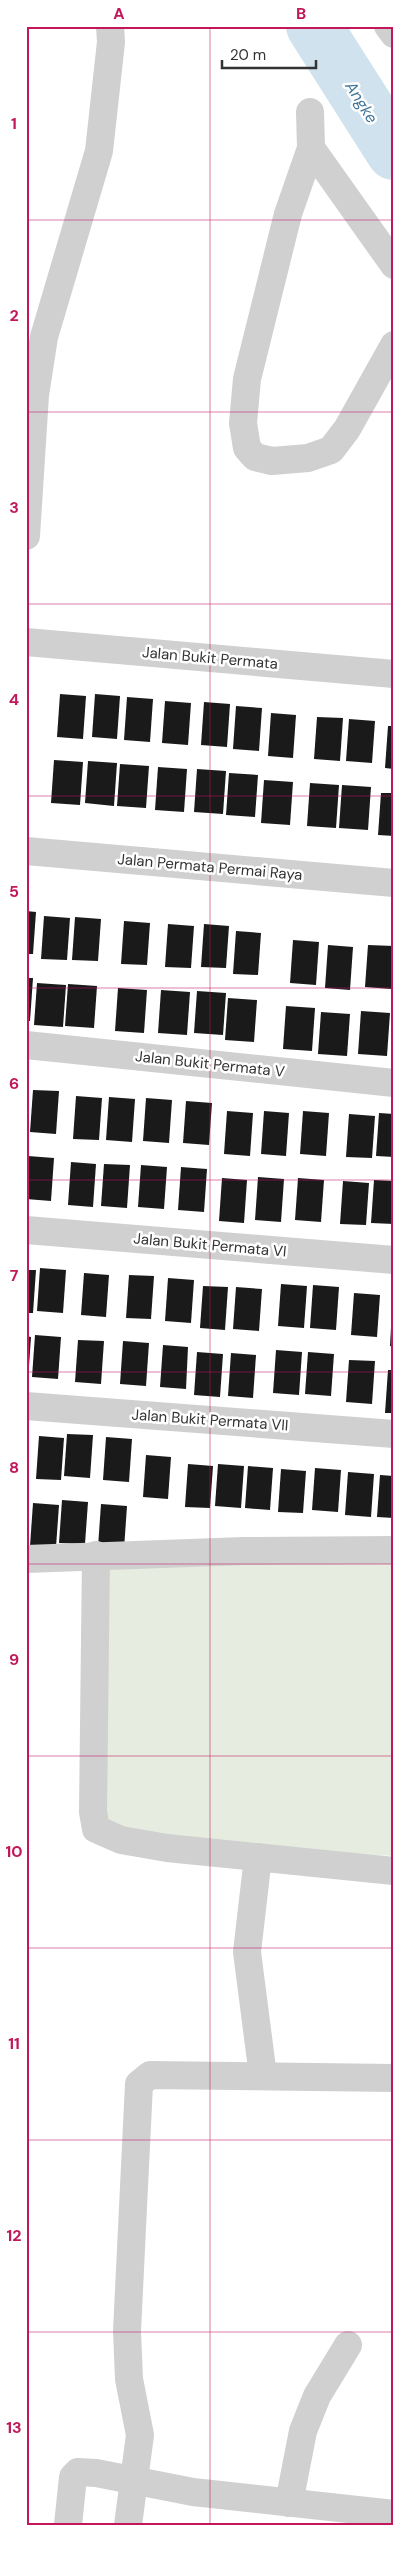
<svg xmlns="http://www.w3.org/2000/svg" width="420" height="2551" viewBox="0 0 420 2551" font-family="'DM Sans',sans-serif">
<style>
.green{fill:#e6ecdf}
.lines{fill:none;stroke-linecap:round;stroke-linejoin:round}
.river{stroke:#cfe2ee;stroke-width:56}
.building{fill:#1a1a1a}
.street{stroke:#d0d0d0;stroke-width:28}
.grid{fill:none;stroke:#c2185b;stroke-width:1;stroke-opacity:0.55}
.labels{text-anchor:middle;stroke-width:5;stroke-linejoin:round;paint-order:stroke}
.street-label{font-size:15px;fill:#333;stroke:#fff}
.water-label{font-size:16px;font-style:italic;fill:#3f7597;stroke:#fff}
.neatline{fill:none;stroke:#c2185b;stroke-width:2}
.grid-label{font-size:16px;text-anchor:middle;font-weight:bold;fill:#c2185b}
</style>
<rect width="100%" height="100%" fill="#fff"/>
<polygon class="green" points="394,1550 394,1856 96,1838 89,1556"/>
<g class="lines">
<polyline class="river" points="314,26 394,152"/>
</g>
<g class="building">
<polygon points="60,694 86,696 83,739 57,737"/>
<polygon points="95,694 120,696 117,739 92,737"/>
<polygon points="127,697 153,699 150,742 124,740"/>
<polygon points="165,701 191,703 188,745 162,743"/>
<polygon points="204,702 230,704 227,747 201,745"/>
<polygon points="236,706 262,708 259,751 233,749"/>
<polygon points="271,713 296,715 293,758 268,756"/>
<polygon points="317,717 343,718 340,761 314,759"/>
<polygon points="349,719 375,721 372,763 346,761"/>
<polygon points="388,726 394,726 394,769 385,768"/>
<polygon points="54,760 83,762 80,805 51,803"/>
<polygon points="88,761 117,763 114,806 85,803"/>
<polygon points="120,764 149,766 146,808 117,806"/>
<polygon points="158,767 187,769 184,812 155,810"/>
<polygon points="197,769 226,771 223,814 194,812"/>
<polygon points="229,773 258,775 255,817 226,815"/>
<polygon points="264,780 293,782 290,825 261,823"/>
<polygon points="310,783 339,785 336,828 307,826"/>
<polygon points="342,785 371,787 368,830 339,828"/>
<polygon points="381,793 394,793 394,836 378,835"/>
<polygon points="26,911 36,912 33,954 26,954"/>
<polygon points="44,916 70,918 67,960 41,959"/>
<polygon points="75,917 101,919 98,961 72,960"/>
<polygon points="124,921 150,923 147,965 121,964"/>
<polygon points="168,924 194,926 191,968 165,967"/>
<polygon points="204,924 229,926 226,968 201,967"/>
<polygon points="236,931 261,933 258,975 233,974"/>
<polygon points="293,940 319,942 316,985 290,983"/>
<polygon points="328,945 353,947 350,990 325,988"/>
<polygon points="368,945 394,946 391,989 365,987"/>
<polygon points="26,978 33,978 30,1021 26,1021"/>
<polygon points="37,983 66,985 63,1027 34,1025"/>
<polygon points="68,984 97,986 94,1028 65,1026"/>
<polygon points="118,988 147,990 144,1033 115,1031"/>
<polygon points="161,990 190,992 187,1035 158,1033"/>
<polygon points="197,991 226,993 223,1035 194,1033"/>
<polygon points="228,998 257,1000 254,1042 225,1040"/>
<polygon points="286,1006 315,1008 312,1051 283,1049"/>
<polygon points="361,1011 390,1013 387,1056 358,1054"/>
<polygon points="321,1012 350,1014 347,1056 318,1054"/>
<polygon points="33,1090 59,1091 56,1134 30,1132"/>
<polygon points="76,1096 102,1098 99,1140 73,1139"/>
<polygon points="109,1097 135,1099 132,1142 106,1140"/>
<polygon points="146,1098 172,1100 169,1143 143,1141"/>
<polygon points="186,1101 212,1103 209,1145 183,1143"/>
<polygon points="227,1111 253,1113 250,1156 224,1154"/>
<polygon points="264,1111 289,1113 286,1156 261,1154"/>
<polygon points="303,1111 329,1113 326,1156 300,1154"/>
<polygon points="379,1113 394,1114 394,1157 376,1156"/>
<polygon points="349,1114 375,1116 372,1158 346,1157"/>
<polygon points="28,1156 54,1158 51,1201 26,1199"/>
<polygon points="71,1162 96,1164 93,1207 68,1205"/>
<polygon points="104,1164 130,1165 127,1208 101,1206"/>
<polygon points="141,1165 167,1167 164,1209 138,1207"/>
<polygon points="181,1167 207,1169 204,1212 178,1210"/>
<polygon points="258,1177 284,1179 281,1222 255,1220"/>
<polygon points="222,1178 247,1180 244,1223 219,1221"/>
<polygon points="298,1178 324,1180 321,1222 295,1220"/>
<polygon points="374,1180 394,1181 394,1224 371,1223"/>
<polygon points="343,1181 369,1183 366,1225 340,1224"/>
<polygon points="40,1268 66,1270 63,1313 37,1311"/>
<polygon points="26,1270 36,1270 33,1313 26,1313"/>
<polygon points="84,1273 109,1275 106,1317 81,1315"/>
<polygon points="129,1275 154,1276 151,1319 126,1318"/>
<polygon points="168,1278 194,1280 191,1323 165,1321"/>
<polygon points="281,1284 307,1286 304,1328 278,1326"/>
<polygon points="313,1285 339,1287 336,1330 310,1328"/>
<polygon points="203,1286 228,1287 225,1330 200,1328"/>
<polygon points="236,1287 262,1289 259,1331 233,1329"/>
<polygon points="354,1293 380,1295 377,1337 351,1335"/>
<polygon points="392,1310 394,1310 394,1347 390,1346"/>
<polygon points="35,1335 61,1337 58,1379 32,1377"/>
<polygon points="26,1336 31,1337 28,1380 26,1379"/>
<polygon points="78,1340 104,1341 101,1384 75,1382"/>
<polygon points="123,1341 149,1343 146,1386 120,1384"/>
<polygon points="163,1345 188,1347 186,1389 160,1387"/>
<polygon points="276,1350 302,1352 299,1395 273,1393"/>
<polygon points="197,1352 223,1354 220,1397 194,1395"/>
<polygon points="308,1352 334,1354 331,1396 305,1394"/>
<polygon points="231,1353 256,1355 253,1398 228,1396"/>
<polygon points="349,1360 375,1361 372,1404 346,1402"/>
<polygon points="388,1370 394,1370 394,1413 385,1413"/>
<polygon points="67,1434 93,1435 90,1478 64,1476"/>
<polygon points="39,1436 64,1438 61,1480 36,1479"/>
<polygon points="106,1437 132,1439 129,1482 103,1480"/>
<polygon points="146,1455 171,1457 168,1499 143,1497"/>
<polygon points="188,1464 213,1466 210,1508 185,1507"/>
<polygon points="218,1464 244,1466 241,1508 215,1506"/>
<polygon points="248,1466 273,1468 270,1510 245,1508"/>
<polygon points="315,1468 341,1470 338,1512 312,1510"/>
<polygon points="281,1469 306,1471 303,1513 278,1512"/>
<polygon points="348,1472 374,1474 371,1517 345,1515"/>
<polygon points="380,1475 394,1476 394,1518 377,1517"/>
<polygon points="62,1500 88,1502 85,1544 59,1543"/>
<polygon points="33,1503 59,1505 56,1547 30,1546"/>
<polygon points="101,1504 127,1506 124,1549 98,1547"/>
</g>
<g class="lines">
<g class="street">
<polyline points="388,26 394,34"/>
<polyline points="310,112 311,148 288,214 247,379 243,423 247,448 255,457 272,461 308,458 331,450 347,429 394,345"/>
<polyline points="311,148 394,265"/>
<polyline points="26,536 35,395 44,337 99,151 111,42 110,26"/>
<polyline points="26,642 394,674"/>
<polyline points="26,851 394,883"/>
<polyline points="26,1045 394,1083"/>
<polyline points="26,1230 394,1260"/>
<polyline points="26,1406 394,1434"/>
<polyline points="96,1555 93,1812 96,1829 121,1840 167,1848 394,1871"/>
<polyline points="26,1559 244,1551 394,1550"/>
<polyline points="258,1857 247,1952 263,2076"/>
<polyline points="289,2503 303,2431 317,2396 348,2345"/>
<polyline points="68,2525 73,2477 78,2472 96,2473 193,2492 394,2514"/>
<polyline points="128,2525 140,2435 129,2379 127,2331 139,2084 150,2075 394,2078"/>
</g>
</g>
<path class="grid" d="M 210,26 L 210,2525M 26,220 L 394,220M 26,412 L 394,412M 26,604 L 394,604M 26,796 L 394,796M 26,988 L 394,988M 26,1180 L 394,1180M 26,1372 L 394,1372M 26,1564 L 394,1564M 26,1756 L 394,1756M 26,1948 L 394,1948M 26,2140 L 394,2140M 26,2332 L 394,2332"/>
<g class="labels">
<g class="street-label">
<text transform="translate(210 658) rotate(5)" y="5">Jalan Bukit Permata</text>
<text transform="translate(210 867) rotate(5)" y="5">Jalan Permata Permai Raya</text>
<text transform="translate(210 1064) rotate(6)" y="5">Jalan Bukit Permata V</text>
<text transform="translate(210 1245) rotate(5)" y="5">Jalan Bukit Permata VI</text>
<text transform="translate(210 1420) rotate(4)" y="5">Jalan Bukit Permata VII</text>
</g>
<g class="water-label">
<text transform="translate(362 102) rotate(58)" y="6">Angke</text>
</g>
</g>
<rect width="420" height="2551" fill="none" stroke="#ffffff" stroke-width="55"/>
<path d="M222 60v8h94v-8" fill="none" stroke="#333333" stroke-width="2.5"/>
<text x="230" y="60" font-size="15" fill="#333333" stroke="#ffffff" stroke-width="4" paint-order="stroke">20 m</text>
<rect x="28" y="28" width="364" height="2496" class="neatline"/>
<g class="grid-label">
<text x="119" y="19">A</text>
<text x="301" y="19">B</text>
<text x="14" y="129">1</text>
<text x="14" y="321">2</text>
<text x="14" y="513">3</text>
<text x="14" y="705">4</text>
<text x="14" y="897">5</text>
<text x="14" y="1089">6</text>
<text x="14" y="1281">7</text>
<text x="14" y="1473">8</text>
<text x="14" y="1665">9</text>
<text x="14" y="1857">10</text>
<text x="14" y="2049">11</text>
<text x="14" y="2241">12</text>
<text x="14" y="2433">13</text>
</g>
</svg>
